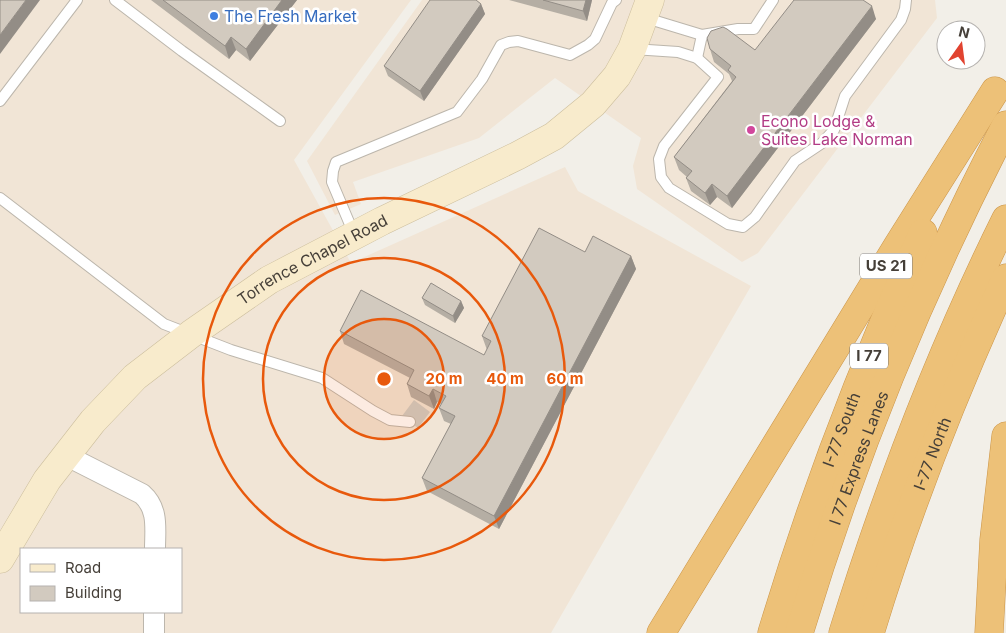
<svg xmlns="http://www.w3.org/2000/svg" width="1006" height="633" viewBox="0 0 1006 633" font-family="Inter,sans-serif">
<style>
.commercial{fill:#f1e5d6;fill-rule:evenodd}
.lines{fill:none;stroke-linecap:round;stroke-linejoin:round}
.street-tunnel{stroke:#cfccc5;stroke-width:20;stroke-dasharray:20 10;stroke-linecap:butt}
.lane-casing{stroke:#bcb6ac;stroke-width:12}
.street-casing{stroke:#bcb6ac;stroke-width:22}
.secondary-casing{stroke:#ccbe9d;stroke-width:29}
.highway-casing{stroke:#cb9549;stroke-width:29}
.lane{stroke:#fff;stroke-width:10}
.street{stroke:#fff;stroke-width:20}
.secondary{stroke:#f8ebcc;stroke-width:28}
.highway{stroke:#edc178;stroke-width:28}
.wall{fill:#b5aea4}
.shaded-wall{fill:#938d86}
.building{fill:#d2cabf;stroke:#938d86}
.ring{fill:none;stroke:#e8590c;stroke-width:2.5}
.shop-dot{fill:#3f7fe0;stroke:#fff;stroke-width:2}
.hotel-dot{fill:#d1479c;stroke:#fff;stroke-width:2}
.labels{text-anchor:middle;stroke-width:5;stroke-linejoin:round;paint-order:stroke}
.shield{fill:#fff;stroke:#7d7974;stroke-width:1}
.shield-label{font-size:15px;font-weight:bold;fill:#453f38}
.shop-label{font-size:16px;fill:#366cbe;stroke:#fff;text-anchor:start}
.hotel-label{font-size:16px;fill:#b23c85;stroke:#fff;text-anchor:start}
.street-label{font-size:16px;fill:#453f38;stroke:#fff}
.centre{fill:#e8590c;stroke:#fff;stroke-width:2.5}
.ring-label{font-size:15px;text-anchor:middle;font-weight:bold;fill:#e8590c;stroke:#fff;stroke-width:5;stroke-linejoin:round;paint-order:stroke}
</style>
<rect width="100%" height="100%" fill="#f2efe8"/>
<g class="commercial">
<path d="M 0,0 L 411,0 L 294,160 L 351,263 L 565,167 L 578,191 L 751,286 L 551,633 L 0,633 ZM 21,549 L 181,549 L 181,612 L 21,612 Z"/>
<polygon points="422,0 935,0 937,18 758,253 742,262 637,189 633,166 641,138 555,78 479,138 353,182 361,204 335,215 307,161"/>
</g>
<g class="lines">
<polyline class="street-tunnel" points="410,422 440,382"/>
<g class="lane-casing">
<g id="lane">
<polyline points="115,0 182,51 280,121"/>
<polyline points="646,18 702,35"/>
<polyline points="633,49 678,52 697,58 718,77 664,146 659,159 661,177 669,188 728,224 743,227 755,217 795,161 822,143 834,130 845,96 901,20 905,9 906,0"/>
<polyline points="697,58 702,35 738,29 754,29 773,0"/>
<polyline points="0,101 77,0"/>
<polyline points="0,198 164,324 231,350 322,378 373,411 390,420 410,422"/>
<polyline points="354,234 332,182 333,171 336,162 457,112 482,79 501,45 509,42 518,41 570,55 588,45 595,39 612,3 616,0"/>
</g>
</g>
<g class="street-casing">
<g id="street">
<path d="M 65,455 L 142,494 C 159,509 155,529 155,549"/>
<polyline points="154,633 154,612"/>
</g>
</g>
<g class="secondary-casing">
<g id="secondary">
<path id="s1" d="M 0,559 L 47,480 L 93,421 L 135,377 L 191,334 L 269,280 L 382,221 L 517,156 L 554,136 L 593,104 L 617,76 L 632,49 L 650,0"/>
</g>
</g>
<g class="highway-casing">
<g id="highway">
<polyline points="661,633 898,245 995,91"/>
<path id="s2" d="M 772,633 C 813,496 864,363 923,233"/>
<path id="s3" d="M 799,633 C 852,457 921,288 1006,125"/>
<path d="M 843,633 C 887,491 940,352 1006,219"/>
<path id="s4" d="M 870,633 C 907,511 953,394 1006,278"/>
<polyline points="989,633 994,540 1006,436"/>
</g>
</g>
<use href="#lane" class="lane"/>
<use href="#street" class="street"/>
<use href="#secondary" class="secondary"/>
<use href="#highway" class="highway"/>
</g>
<g class="wall">
<polygon points="151,0 297,0 250,61 236,50 229,59"/>
<polygon points="509,0 592,0 587,21"/>
<polygon points="864,1 876,19 732,208 717,197 710,205 691,191 686,178 687,177 679,170 674,157 732,81 729,74 714,62 710,49 755,50"/>
<polygon points="481,4 485,14 424,101 388,76 384,66"/>
<polygon points="585,252 631,256 636,269 499,529 427,491 422,478 451,424 444,421 439,408 441,404 437,402 434,409 411,397 407,384 410,378 344,344 340,331 484,355 487,350 482,336"/>
<polygon points="422,298 461,301 464,308 455,323 425,305"/>
</g>
<g class="shaded-wall">
<polygon points="26,0 40,0 0,54 0,35"/>
<polygon points="282,0 297,0 250,61 246,49"/>
<polygon points="586,0 592,0 587,21 583,11"/>
<polygon points="481,4 485,14 424,101 420,91"/>
<polygon points="872,6 876,19 732,208 727,196"/>
<polygon points="231,37 236,50 229,59 225,46"/>
<polygon points="712,184 717,197 710,205 705,193"/>
<polygon points="631,256 636,269 499,529 494,516"/>
<polygon points="461,301 464,308 455,323 453,316"/>
<polygon points="433,389 437,402 434,409 429,396"/>
</g>
<g class="building">
<polygon points="0,0 26,0 0,35"/>
<polygon points="163,0 282,0 246,49 231,37 225,46"/>
<polygon points="430,0 476,0 481,4 420,91 384,66"/>
<polygon points="543,0 586,0 583,11"/>
<polygon points="794,0 863,0 872,6 727,196 712,184 705,193 686,178 692,171 674,157 736,77 728,70 731,66 710,49 707,38 711,31 723,27 727,29 755,50"/>
<polygon points="539,228 585,252 593,236 631,256 494,516 422,478 455,416 439,408 446,396 433,389 429,396 407,384 414,370 340,331 361,290 484,355 491,341 482,336"/>
<polygon points="431,283 461,301 453,316 422,298"/>
</g>
<circle cx="384" cy="379" r="60" fill="#e8590c" fill-opacity=".12"/>
<g class="ring">
<circle cx="384" cy="379" r="60"/>
<circle cx="384" cy="379" r="121"/>
<circle cx="384" cy="379" r="181"/>
</g>
<circle class="shop-dot" cx="214" cy="16" r="5"/>
<circle class="hotel-dot" cx="751" cy="130" r="5"/>
<g class="labels">
<g class="shield">
<rect x="860" y="253.5" width="52" height="25" rx="4"/>
<rect x="850" y="343.5" width="38" height="25" rx="4"/>
</g>
<g class="shield-label">
<text x="886" y="271">US 21</text>
<text x="869" y="361">I 77</text>
</g>
<g class="shop-label">
<text x="224" y="22">The Fresh Market</text>
</g>
<g class="hotel-label">
<text x="761" y="127">Econo Lodge &amp;<tspan x="761" dy="18">Suites Lake Norman</tspan></text>
</g>
<g class="street-label">
<text dy="6" stroke="none"><textPath href="#s1" startOffset="441">Torrence Chapel Road</textPath></text>
<text dy="6" stroke="none"><textPath href="#s2" startOffset="215">I-77 South</textPath></text>
<text dy="6" stroke="none"><textPath href="#s4" startOffset="190">I-77 North</textPath></text>
<text dy="6" stroke="none"><textPath href="#s3" startOffset="185">I 77 Express Lanes</textPath></text>
</g>
</g>
<circle cx="384" cy="379" r="8" class="centre"/>
<g class="ring-label">
<text x="444" y="384">20 m</text>
<text x="505" y="384">40 m</text>
<text x="565" y="384">60 m</text>
</g>
<rect x="20" y="548" width="162" height="65" fill="#ffffff" stroke="#b5b2af"/>
<rect x="30" y="564" width="25" height="8" fill="#f8ebcc" stroke="#b5b2af"/>
<text x="65" y="573" font-size="15" fill="#453f38">Road</text>
<rect x="30" y="586" width="25" height="15" fill="#d2cabf" stroke="#b5b2af"/>
<text x="65" y="598" font-size="15" fill="#453f38">Building</text>
<g transform="translate(961 45) rotate(14)"><circle r="24" fill="#ffffff" stroke="#b5b2af"/>
<path d="M0-4L9 19L0 12L-9 19Z" fill="#e14330"/>
<text y="-8" font-size="14" font-weight="bold" text-anchor="middle" fill="#453f38">N</text>
</g>
</svg>
